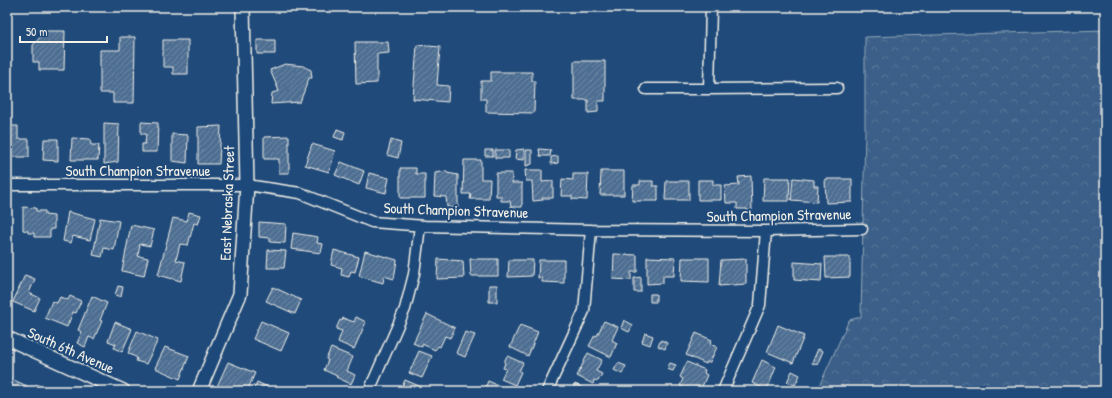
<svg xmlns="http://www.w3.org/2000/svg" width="1112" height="398" viewBox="0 0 1112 398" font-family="'Patrick Hand',sans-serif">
  <defs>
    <pattern id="park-crowns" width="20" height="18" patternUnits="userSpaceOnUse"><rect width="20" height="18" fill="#3a5f88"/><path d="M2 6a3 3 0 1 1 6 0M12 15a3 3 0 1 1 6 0" fill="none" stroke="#577699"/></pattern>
    <pattern id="building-hatch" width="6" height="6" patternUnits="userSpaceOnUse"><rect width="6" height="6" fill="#4d6e92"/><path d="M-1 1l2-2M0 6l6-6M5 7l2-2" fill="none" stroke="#708aa6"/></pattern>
  </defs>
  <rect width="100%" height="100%" fill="#1f4a7a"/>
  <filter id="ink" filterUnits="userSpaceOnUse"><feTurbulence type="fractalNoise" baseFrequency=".025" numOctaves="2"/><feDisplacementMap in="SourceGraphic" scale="8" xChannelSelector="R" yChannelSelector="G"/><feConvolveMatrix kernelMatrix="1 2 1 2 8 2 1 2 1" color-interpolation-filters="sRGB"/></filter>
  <g filter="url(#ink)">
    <!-- park -->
    <path fill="url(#park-crowns)" stroke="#97a8b8" d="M1105,30V391H817L849,320L861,317L865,131V37Z"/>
    <!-- building -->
    <path fill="url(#building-hatch)" stroke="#f4f1e8" d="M46,31H65L64,70H39V62H33V45Z
      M120,37H135L134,103H113V93H100V50H120Z
      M163,40H188V74H173V67H163Z
      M257,40H275V54H257Z
      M355,42H388L389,53L377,54V83L356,84Z
      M417,45L440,47L437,85L449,86L448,102L413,99Z
      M574,61H605V101H598V112L588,113V100H574Z
      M285,64L303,66L311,70L312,78H309L300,102L271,104L272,93L279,91L270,70Z
      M491,72H532V81H535L534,113L486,112V99H481V81H491Z
      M141,122L158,123L157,152H142V144H145L146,134H141Z
      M104,123L119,124L118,162L104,164Z
      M8,126H18V139H29V157H9Z
      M221,126L219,164H198V127Z
      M337,129L345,132L343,140L334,137Z
      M172,134L188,135L187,163L172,161Z
      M289,136V173H279V159H264V137Z
      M72,138L90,139L91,145H99L98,160H71Z
      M44,139H58V161L43,160Z
      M391,140L401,143L398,158L387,155Z
      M312,144L335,151L329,172L305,165Z
      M524,149V160L515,159L516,150Z
      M539,149L551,150L550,156H540Z
      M485,150H493V156H485Z
      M495,150H509V158H495Z
      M526,150H532V164L526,166Z
      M558,156V163L551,164V157Z
      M464,160H481V179H490L489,199H470L471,194H463Z
      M341,162L364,171L359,185L335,175Z
      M400,168H416V174H425V198H400Z
      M525,170H542V182L553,181V198H542L543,200L533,201L532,181H526Z
      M447,171V173L458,175V208L447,207L446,197L434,196L435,173Z
      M601,171H624V195H600Z
      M369,173L389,178L386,193L366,188Z
      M496,173H512V183H522V207H511L510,201H501V196H496Z
      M573,174H588L587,200L572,199V196H561L562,179L573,180Z
      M751,176L752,211H747V209H737V203H726L725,186L739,185L738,177Z
      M764,178H790L789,201H763Z
      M793,178L814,180V186H818L817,202L791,200Z
      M825,179H852V202L826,203Z
      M698,180H713V185H721V200H698Z
      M640,181H653V186H658V201H632L633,185H640Z
      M666,181H689V200H665Z
      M23,207L36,208V211H45V215L54,216V229H50V237H34V233H28V231L23,230Z
      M68,212L95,219L90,240L73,236L71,243L63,241Z
      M189,212L201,215L198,224L194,223L188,245L180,244L176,260L185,262L181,281L158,275L173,218L187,221Z
      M100,218L119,221L114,250L104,248L102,257L93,255Z
      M259,222L286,224L285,243L270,242V238L259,237Z
      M131,225L154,230L150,246L140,244L138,256L148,258L144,276L122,271Z
      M293,233L318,237L317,243L323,244L321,253L291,249Z
      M268,250L286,251L284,268H267Z
      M334,250L359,257L355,272L351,271L349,277L341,275L342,268L331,265Z
      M365,251L397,260L394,279L384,276L383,283L359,276Z
      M614,254L637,255V272H631V280L613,279Z
      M647,257L675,258L674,276H663V283L647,284Z
      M825,257H850V277L826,278Z
      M682,258H709V282L681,281Z
      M438,259L463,261L464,278L437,279Z
      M470,259H498V276H471Z
      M746,259V284L719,286L721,260Z
      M509,260H533L532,276L508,277Z
      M539,260H564V283L542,282V278H538Z
      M794,262L822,264L821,282L794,280Z
      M25,275L35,279L29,293L40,298L34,311L13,302Z
      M641,277V292H634V278Z
      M489,285H497V302H489Z
      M118,286L123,287L121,297L115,295Z
      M273,287L301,300L295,314L266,301Z
      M650,294H656V302H650Z
      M70,296L81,301L76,313L73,312L67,327L45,318L52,301L57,303L60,297L68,300Z
      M92,296L107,303L100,320L102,321L94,339L89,337L85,347L77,343L82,332L78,330Z
      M427,314L455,328L450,338L445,336L440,347L438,346L435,350L422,344V347L413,343Z
      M356,317L366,322L354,349L338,342L342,331L336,329L340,320L342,321L343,318L354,322Z
      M624,320L633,325L629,332L621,328Z
      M261,321L289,333L281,351L253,339Z
      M604,321L618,327L612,340L617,343L611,357L589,346L595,335L597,336Z
      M115,322L132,329L122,352L114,348L116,344L108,341Z
      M520,325L538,332L528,356L510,347Z
      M778,325L804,336L793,363L767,352Z
      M137,331L158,340L146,364L136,361L137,358L128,353Z
      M465,332L475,335L465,357L456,353Z
      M645,333L653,336L650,345L642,342Z
      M696,333L712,340L710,344L717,347L710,362H707L706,364L686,355Z
      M661,340L667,343L665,349L658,346Z
      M165,347L189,356L180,379L155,368Z
      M331,348L353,357L347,371L355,375L351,384L336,377L337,376L324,370L328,360L326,359Z
      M818,349L823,351L817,365L812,363Z
      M419,351L432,356L422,378L409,373Z
      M588,353L602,360L596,371L602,374L598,381L594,380L593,384L577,376Z
      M507,356L523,363L519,371L521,372L515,385L501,379L506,369L503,368L505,363L504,362Z
      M762,360L776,367L767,390L752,383Z
      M228,362L255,373L247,391H215Z
      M687,362L705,370L704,373L707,375L701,389L696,387L694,391H690L680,386L683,379L680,377Z
      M618,363L626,366L622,374L614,370Z
      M670,363L676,365L673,371L667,369Z
      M792,371L800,375L795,385L787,382Z
      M7,377L27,386L25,391H7Z
      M405,380L426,389L425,391H400Z
      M488,381L511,391H484Z
      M257,382L276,391H253Z
      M36,384L51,391H33Z
      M575,384L589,391H572Z"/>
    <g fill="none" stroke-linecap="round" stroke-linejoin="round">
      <defs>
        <path id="minor" d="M711,7L709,89L837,88
          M646,89H709
          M7,185H247L300,193L372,222L425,226L591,230L766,231L862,229
          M369,391L405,309L414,274L420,226
          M547,391L584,311L591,230
          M723,391L760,305L766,231"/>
        <path id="tertiary" d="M7,338L123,391
          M199,391L240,294L247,185L243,7"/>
      </defs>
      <!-- minor casing -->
      <use href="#minor" stroke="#f4f1e8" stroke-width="13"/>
      <!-- tertiary casing -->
      <use href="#tertiary" stroke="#f4f1e8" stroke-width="16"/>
      <!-- minor -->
      <use href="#minor" stroke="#1f4a7a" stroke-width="10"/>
      <!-- tertiary -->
      <use href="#tertiary" stroke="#1f4a7a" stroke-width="13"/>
    </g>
  </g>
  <g text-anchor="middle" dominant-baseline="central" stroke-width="4" stroke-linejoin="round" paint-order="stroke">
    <!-- street labels -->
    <g font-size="15" fill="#f4f1e8" stroke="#1f4a7a">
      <text x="138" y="170">South Champion Stravenue</text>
      <text transform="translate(227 203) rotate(-88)">East Nebraska Street</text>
      <text transform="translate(456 210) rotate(2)">South Champion Stravenue</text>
      <text transform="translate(779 215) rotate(-1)">South Champion Stravenue</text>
      <text transform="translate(71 350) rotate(24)">South 6th Avenue</text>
    </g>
  </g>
  <!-- margin -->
  <rect width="1112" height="398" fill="none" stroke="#1f4a7a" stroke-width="24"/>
  <rect x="12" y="12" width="1088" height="374" fill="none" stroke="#f4f1e8" stroke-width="1.5" filter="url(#ink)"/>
  <!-- scale -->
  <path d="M20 36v6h87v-6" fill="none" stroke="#f4f1e8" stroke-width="2"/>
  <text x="26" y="36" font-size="12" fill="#f4f1e8" stroke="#1f4a7a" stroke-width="3" paint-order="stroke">50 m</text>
</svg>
